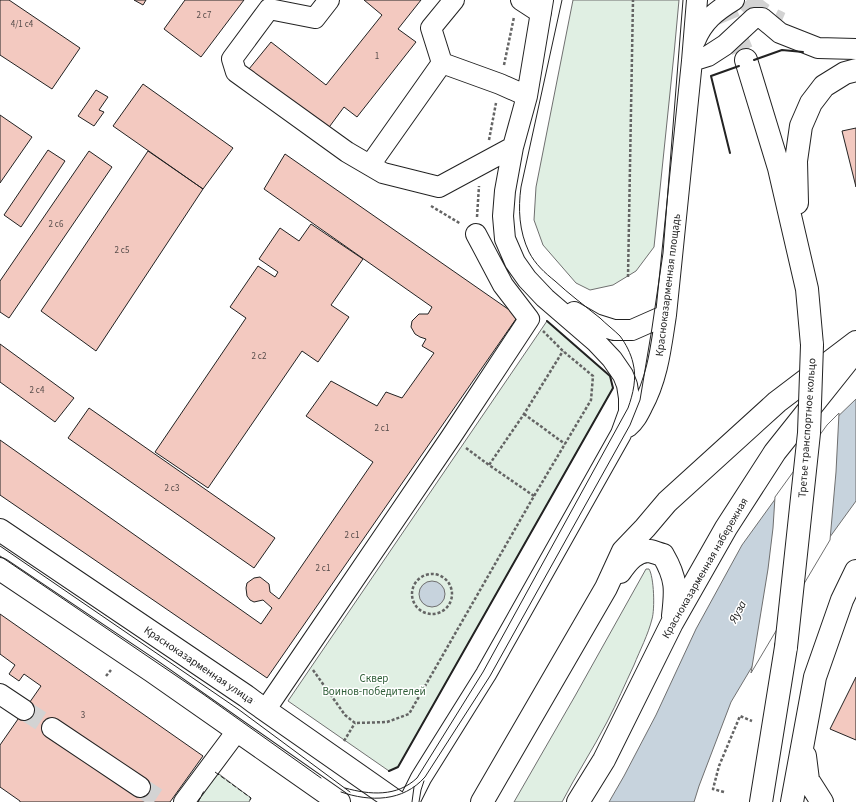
<svg xmlns="http://www.w3.org/2000/svg" width="856" height="802" viewBox="0 0 856 802" font-family="'Source Sans 3',sans-serif">
  <rect width="100%" height="100%" fill="#fff"/>
  <!-- green -->
  <path fill="#e0efe3" stroke="#6f6f6f" d="M573,0H679L674,54L654,247L636,271L613,285L590,290L576,283L543,245L534,220L536,187Z
    M547,321L610,376L613,388L398,767L389,771L288,701Z
    M646,569H649C654,577 655,609 652,619C648,635 640,650 634,665C625,684 617,703 607,722C593,749 576,775 562,802H514L575,696Z
    M215,771L251,798L249,802H198Z"/>
  <!-- water -->
  <path fill="#c7d3dd" stroke="#6f6f6f" d="M856,399V501L827,541L731,702L699,786L694,802H609L624,776L656,715L696,629L742,545L828,426Z
    M419 594a13 13 0 1 1 26 0a13 13 0 1 1-26 0Z"/>
  <!-- pier -->
  <path fill="#fff" stroke="#6f6f6f" d="M839,413L836,472L830,540L751,673L768,569L773,528L775,497L827,425Z"/>
  <!-- building -->
  <path fill="#f3c9c0" stroke="#222" d="M0,0H9L80,48L52,89L0,55Z
    M134,0H146L143,5Z
    M185,0H244L201,57L164,29Z
    M364,0H421L398,29L416,42L357,117L344,107L327,130L249,69L271,42L326,85L382,15Z
    M143,84L233,148L203,189L113,126Z
    M96,90L108,97L99,110L104,112L94,126L78,116Z
    M0,115L32,137L0,183Z
    M856,128V187L842,131Z
    M48,150L65,161L21,227L4,215Z
    M89,151L112,167L9,318L0,312V281Z
    M148,151L203,189L96,351L41,311Z
    M285,154L518,316L267,678L0,495V440L261,624L272,608L263,600L254,602L250,600L247,596L246,588L247,583L254,578L260,577L269,584L270,592L279,599L373,462L306,416L331,381L377,406L386,392L402,398L434,353L422,346L426,339L420,337L415,334L411,327L412,321L419,314H428L432,307L264,189Z
    M311,224L363,259L331,305L349,317L318,362L302,351L208,488L155,452L246,318L230,307L258,266L275,277L278,272L259,259L280,228L299,241Z
    M0,344L74,398L55,422L0,382Z
    M89,408L275,538L254,568L68,438Z
    M0,614L203,756L170,802H20V801L0,787V745L41,686L24,674L19,681L9,674L15,665L0,654Z
    M856,677V740L830,729Z"/>
  <g fill="none" stroke-linecap="round" stroke-linejoin="round">
    <!-- minor-tunnel -->
    <path stroke="#d3d3d3" stroke-width="20" stroke-dasharray="20 10" stroke-linecap="butt" d="M24,710L52,728
      M140,787L163,802"/>
    <!-- major-tunnel -->
    <path stroke="#d3d3d3" stroke-width="22" stroke-dasharray="22 11" stroke-linecap="butt" d="M721,0L746,60
      M747,0C757,11 767,17 781,23"/>
    <defs>
      <path id="minor" d="M329,0L315,18L269,9L232,59L236,72L347,152L383,173L439,187L513,147
        M521,0L541,13
        M695,41C703,21 716,11 734,0
        M692,61L708,56L725,45L754,18H762L780,33L818,48L856,49
        M442,63L500,84L527,96
        M370,165L442,63L431,28L454,0
        M574,312L595,324L614,330H632L666,315
        M628,427C635,421 638,415 642,407C658,378 661,347 666,315L692,61L697,0
        M0,694L24,710
        M266,709L451,437L529,319L503,285L476,234
        M52,728L140,787
        M184,802L237,731
        M409,802L421,778L486,674L621,434L629,412V398L627,385L623,375L612,359L596,342L545,298L527,279L515,262L505,239L503,216L505,191L513,147L527,96L543,0"/>
      <path id="major" d="M746,60L779,168L807,289L812,345
        M797,203L796,161L801,126L811,103L824,86L845,73L856,70
        M0,530L246,696L254,702L397,802
        M0,569L152,671L339,802
        M620,572C627,562 636,550 650,551C654,552 659,554 663,555C677,579 676,590 673,616
        M805,756L808,780L822,802
        M482,802L606,588L623,551L645,528L667,502L777,402L856,342
        M578,802L604,760L672,623L726,528L775,452L853,354
        M761,802L786,647
        M792,802L815,677L842,600L856,571"/>
    </defs>
    <!-- minor casing -->
    <use href="#minor" stroke="#222" stroke-width="22"/>
    <!-- major casing -->
    <use href="#major" stroke="#222" stroke-width="24"/>
    <!-- path -->
    <path stroke="#646464" stroke-width="2.5" stroke-dasharray="3 2" stroke-linecap="butt" d="M504,65L514,17
      M489,140L496,103
      M431,206L461,224
      M477,217L479,186
      M628,277L633,0
      M524,414L565,444
      M466,448L489,465
      M534,496L489,465L524,414L563,351
      M412 594a20 20 0 1 1 40 0a20 20 0 1 1-40 0Z
      M313,670L345,715L355,723L387,722L409,714L534,496L591,400L593,376L563,351L543,331
      M106,676L111,670
      M344,741L355,723
      M724,792L713,789L719,766L740,716L752,721"/>
    <!-- minor -->
    <use href="#minor" stroke="#fff" stroke-width="20"/>
    <!-- major -->
    <use href="#major" stroke="#fff" stroke-width="22"/>
    <!-- tram -->
    <path stroke="#222" stroke-width="1" d="M0,546L238,709L350,792
      M0,556L203,694L321,778
      M345,788C370,795 397,797 417,778L483,672L628,408C633,394 637,378 633,363C631,354 626,344 620,336C614,330 606,324 600,318C585,306 569,294 555,281C545,273 535,264 529,252C519,231 518,209 521,187L562,0
      M341,792C370,802 403,802 425,777L490,676L630,425L640,400L652,328L663,253L683,0
      M412,802L414,787
      M419,802L421,790L424,781"/>
    <defs>
      <path id="major-bridge" d="M786,647L809,433L812,345"/>
    </defs>
    <!-- major-bridge casing -->
    <use href="#major-bridge" stroke="#222" stroke-width="24" stroke-linecap="butt"/>
    <!-- major-bridge -->
    <use href="#major-bridge" stroke="#fff" stroke-width="22"/>
    <!-- fence -->
    <path stroke="#222" stroke-width="1" stroke-dasharray="5 2" stroke-linecap="butt" d="M215,772L251,798L249,802
      M198,802L204,791"/>
    <!-- wall -->
    <path stroke="#222" stroke-width="2" d="M754,60L782,50L803,52
      M730,153L711,76L739,66
      M389,771L398,767L613,388L610,376L547,321"/>
  </g>
  <g text-anchor="middle" dominant-baseline="central" stroke-width="3" stroke-linejoin="round" paint-order="stroke">
    <!-- number labels -->
    <g font-size="9" fill="#564c4a">
      <text x="204" y="15">2 с7</text>
      <text x="22" y="24">4/1 с4</text>
      <text x="377" y="56">1</text>
      <text x="56" y="224">2 с6</text>
      <text x="122" y="250">2 с5</text>
      <text x="259" y="356">2 с2</text>
      <text x="37" y="390">2 с4</text>
      <text x="382" y="428">2 с1</text>
      <text x="172" y="488">2 c3</text>
      <text x="352" y="535">2 с1</text>
      <text x="323" y="568">2 с1</text>
      <text x="83" y="715">3</text>
    </g>
    <!-- street labels -->
    <g font-size="11" fill="#222" stroke="#fff">
      <text transform="translate(668 285) rotate(-83)">Красноказарменная площадь</text>
      <text transform="translate(807 428) rotate(-86)">Третье транспортное кольцо</text>
      <text transform="translate(705 568) rotate(-60)">Красноказарменная набережная</text>
      <text transform="translate(199 665) rotate(34)">Красноказарменная улица</text>
    </g>
    <!-- park labels -->
    <g font-size="11" fill="#2f5e38" stroke="#fff">
      <text x="374" y="678">Сквер<tspan x="374" dy="13">Воинов-победителей</tspan></text>
    </g>
    <!-- water labels -->
    <g font-size="12" font-style="italic" fill="#222" stroke="#fff">
      <text transform="translate(738 612) rotate(-62)">Яуза</text>
    </g>
  </g>
</svg>
